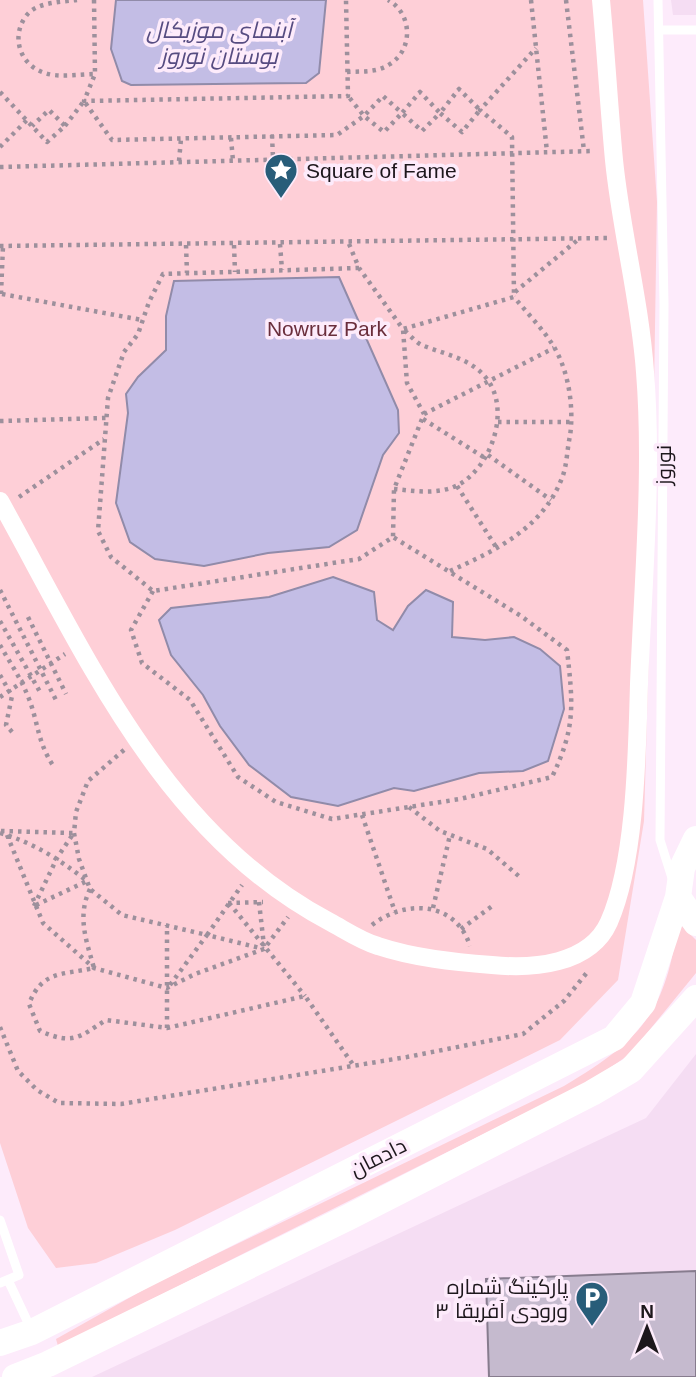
<svg xmlns="http://www.w3.org/2000/svg" width="696" height="1377" viewBox="0 0 696 1377" font-family="Helvetica,Cairo,sans-serif">
  <rect width="100%" height="100%" fill="#fdebfb"/>
  <!-- built -->
  <path fill="#f5ddf3" d="M671,0H696V15H673Z
    M696,1054V1377H92L646,1118Z"/>
  <!-- green -->
  <path fill="#fecfd7" d="M0,0H643L657,202L651,578L644,821L618,980L560,1040L175,1230L96,1263L56,1268L28,1228L0,1143Z
    M678,922L696,940V973L630,1054L594,1079L58,1346L56,1339L152,1285L564,1086C641,1040 666,1013 678,922Z"/>
  <!-- water -->
  <path fill="#c3bde5" stroke="#918ba9" stroke-width="2" d="M116,0H326L319,73L306,83L131,85L122,81L111,49Z
    M339,277L398,410L399,433L383,455L357,530L329,547L268,553L204,566L155,559L130,542L116,503L128,413L126,394L138,377L166,350V316L174,281Z
    M333,577L374,592L377,620L393,630L408,606L426,590L453,602L452,637L485,640L514,637L540,649L560,666L564,709L548,761L523,771L479,773L414,791L394,788L338,806L291,797L249,765L220,726L203,695L171,655L159,620L171,608L269,597Z"/>
  <!-- building -->
  <path fill="#c5bace" stroke="#877c8e" stroke-width="2" d="M696,1271V1377H489L486,1279Z"/>
  <g fill="none" stroke-linecap="round" stroke-linejoin="round">
    <!-- path -->
    <path stroke="#9d909c" stroke-width="4.5" stroke-dasharray="3.5 5" stroke-linecap="butt" d="M77,0C61,2 36,2 26,16C10,38 21,66 45,73C59,78 80,74 95,74
      M94,0L95,74L84,101L348,96L346,0
      M531,0L547,152
      M566,0L584,151
      M347,72C362,71 377,73 390,64C414,49 412,13 388,0
      M0,92C16,109 31,125 47,142L65,126L49,110L32,126
      M65,126L84,101L112,140L337,135L364,116L384,132L402,113L422,131L440,113L462,132L480,110L459,89L440,113L420,92L402,113L383,96L364,116L348,96
      M272,135L273,158
      M231,138L233,161
      M0,147L27,120
      M179,161L181,139
      M0,167L594,151
      M280,244L282,270
      M349,244L359,268L403,329L514,297L512,137L480,110L536,48
      M186,245L187,273
      M234,245L235,272
      M0,246L608,238
      M359,268L163,274L149,302L138,334L124,352L108,398L98,531L111,557L153,591L359,559L393,537L394,489L424,414L407,383L403,329
      M515,292L580,238
      M1,294L3,246
      M2,294L142,320
      M424,414L554,348
      M423,419L485,458
      M0,421L106,418
      M498,422H572
      M488,455L551,500
      M457,486L498,550
      M394,489C415,491 438,495 458,485C490,468 510,414 489,382C474,359 447,355 424,346C417,344 410,335 404,330
      M19,497L104,439
      M450,571C495,551 543,528 562,478C567,466 567,449 570,436C574,408 569,372 554,347C544,330 527,313 514,297
      M0,590L56,700
      M153,591L131,630L142,663L190,700L238,777L276,802L332,819L460,799L552,777C576,727 573,704 567,650L521,616L393,537
      M28,617L66,694
      M0,621L40,692
      M0,645C9,661 20,677 27,694C39,722 36,740 54,767
      M0,675L12,696L6,725L13,733
      M0,697L65,654
      M124,750L88,781L76,812L74,833L79,859L90,889L122,915L207,935L242,885
      M409,807L440,831L487,849L521,878
      M362,815L395,912
      M1,831L73,833
      M0,833C34,843 59,859 87,881L34,906
      M7,835L43,923L94,968L167,988L195,974L264,949L288,917
      M90,889C77,916 86,940 94,968C63,975 42,970 29,1004L40,1031C73,1045 78,1038 106,1020L167,1028L305,996L354,1066
      M259,902L264,946
      M228,903L263,902
      M229,903L305,996
      M34,906L57,858L73,834
      M433,908L450,835
      M372,925C405,899 456,901 470,946
      M461,929L495,904
      M170,985L207,935L264,949
      M0,1027L18,1071L37,1090L59,1103L121,1104L407,1057L523,1034L564,1001L589,970
      M167,1028V925"/>
    <!-- lane -->
    <path stroke="#fff" stroke-width="9" d="M658,0L664,304L660,840L672,878
      M661,30H696
      M0,1220L19,1275L0,1283
      M8,1280L31,1329"/>
    <!-- street -->
    <path stroke="#fff" stroke-width="18" d="M0,501C87,657 164,835 330,922C345,930 361,941 378,946C414,958 454,962 492,965C532,969 590,965 609,922C636,861 637,751 639,684C643,583 653,471 645,372C640,300 621,231 614,160C609,107 606,53 601,0"/>
    <!-- secondary -->
    <path stroke="#fff" stroke-width="26" d="M696,839L682,868L678,897L696,923
      M0,1343L32,1332L614,1038L643,1003L678,897
      M15,1377L48,1364L349,1217L592,1093L631,1070L696,998"/>
  </g>
  <!-- icons -->
  <defs>
    <symbol id="sight-pin" viewBox="-11 -11 22 30"><path d="M0 17L-7.5 6A9.5 9.5 0 1 1 7.5 6Z" fill="#285d79" stroke="#fdebfb"/><path d="M0-6L1.8-2.2L6-1.7L2.9 1.2L3.7 5.4L0 3.3L-3.7 5.4L-2.9 1.2L-6-1.7L-1.8-2.2Z" fill="#fff"/></symbol>
    <symbol id="parking-pin" viewBox="-11 -11 22 30"><path d="M0 17L-7.5 6A9.5 9.5 0 1 1 7.5 6Z" fill="#285d79" stroke="#fdebfb"/><path d="M-3.5-5.5H1a3.5 3.5 0 0 1 0 7H-1V5.5H-3.5ZM-1-3.4V-.6H.8a1.4 1.4 0 0 0 0-2.8Z" fill="#fff"/></symbol>
  </defs>
  <g fill-rule="evenodd">
    <use href="#sight-pin" x="262" y="151" width="38" height="52"/>
    <use href="#parking-pin" x="573" y="1279" width="38" height="52"/>
  </g>
  <g text-anchor="middle" dominant-baseline="central" stroke-width="7" stroke-linejoin="round" paint-order="stroke">
    <!-- poi labels -->
    <g font-size="21" fill="#1d171c" stroke="#fdebfb" text-anchor="start">
      <text x="306" y="170">Square of Fame</text>
      <text x="568" y="1286" text-anchor="end">پارکینگ شماره<tspan x="568" dy="24">۳ ورودی آفریقا</tspan></text>
    </g>
    <!-- park labels -->
    <g font-size="21" fill="#6a2e3c" stroke="#fdebfb">
      <text x="327" y="328">Nowruz Park</text>
    </g>
    <!-- street labels -->
    <g font-size="21" fill="#1d171c" stroke="#fdebfb">
      <text transform="translate(663 465) rotate(-90)">نوروز</text>
      <text transform="translate(378 1157) rotate(-27)">دادمان</text>
    </g>
    <!-- water labels -->
    <g font-size="23" font-style="italic" fill="#564c81" stroke="#fdebfb">
      <text x="219" y="30">آبنمای موزیکال<tspan x="219" dy="26">بوستان نوروز</tspan></text>
    </g>
  </g>
  <!-- north arrow -->
  <g transform="translate(647 1328)" stroke="#fdebfb" stroke-width="5" paint-order="stroke">
  <path d="M0-5L12 26L0 18L-12 26Z" fill="#1d171c"/>
  <text y="-10" font-size="19" font-weight="bold" text-anchor="middle" fill="#1d171c">N</text>
  </g>
</svg>
